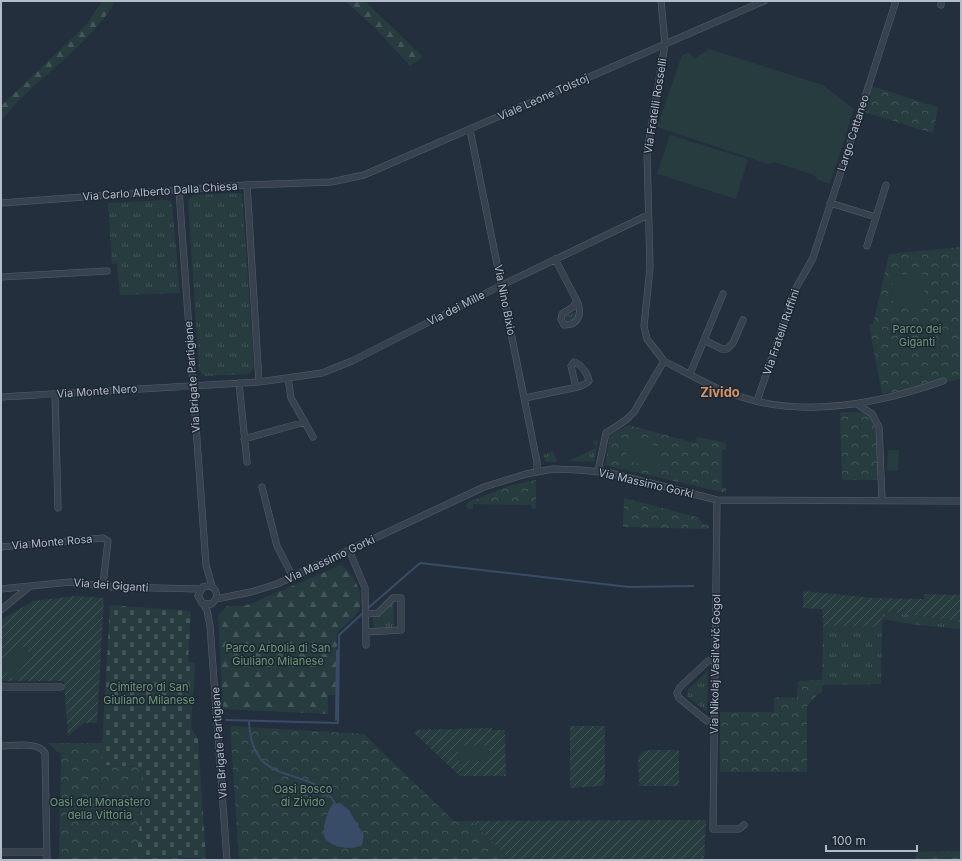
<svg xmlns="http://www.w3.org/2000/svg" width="962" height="861" viewBox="0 0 962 861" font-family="Inter,sans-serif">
  <defs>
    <pattern id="grass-tufts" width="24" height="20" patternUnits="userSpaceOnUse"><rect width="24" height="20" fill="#263c3f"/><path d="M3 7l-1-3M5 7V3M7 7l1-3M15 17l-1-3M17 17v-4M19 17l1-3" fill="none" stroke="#435659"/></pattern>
    <pattern id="forest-firs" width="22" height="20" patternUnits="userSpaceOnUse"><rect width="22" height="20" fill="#263c3f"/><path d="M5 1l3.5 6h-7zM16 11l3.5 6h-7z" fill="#435659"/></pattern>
    <pattern id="cemetery-stones" width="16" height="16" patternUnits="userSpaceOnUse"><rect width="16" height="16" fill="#263c3f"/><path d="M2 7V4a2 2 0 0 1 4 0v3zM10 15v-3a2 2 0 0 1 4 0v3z" fill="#435659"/></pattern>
    <pattern id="park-crowns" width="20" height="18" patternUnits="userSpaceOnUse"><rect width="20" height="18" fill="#263c3f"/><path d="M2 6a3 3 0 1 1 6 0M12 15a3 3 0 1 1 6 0" fill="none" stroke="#435659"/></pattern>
    <pattern id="garden-furrows" width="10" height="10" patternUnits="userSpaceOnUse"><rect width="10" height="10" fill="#263c3f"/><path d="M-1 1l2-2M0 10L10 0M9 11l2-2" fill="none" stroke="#435659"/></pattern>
  </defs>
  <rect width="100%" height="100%" fill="#242f3e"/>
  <!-- grass -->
  <path fill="url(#grass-tufts)" d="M242,193L254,367L249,374L204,376L199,370L188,200L193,195Z
    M166,200L171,201L172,205L180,293L120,295L117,263L112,264L108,203Z
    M575,312L577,314L573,320L566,321L565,317Z
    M598,440L594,462L568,461L596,448L593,441Z
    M553,451L557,462H546L543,455Z
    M394,600V628H373V616Z
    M882,611L961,622V629L917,625L882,619Z
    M823,626L882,627L881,684L822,685Z
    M708,671L707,712L687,696L688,689Z"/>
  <!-- forest -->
  <path fill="url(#forest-firs)" d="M102,1H114C111,11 103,19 97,26C68,61 29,85 1,121V106L87,24Z
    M345,1H365L423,57L410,66L375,28Z
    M341,565C354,573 367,598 357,613C352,620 343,626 337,633L336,695H328V714L223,709L218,615L227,606H244L257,601Z"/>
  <!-- cemetery -->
  <path fill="url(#cemetery-stones)" d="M110,605L191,611L188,662L195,663L191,728L198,739L206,859L137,855L144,767L101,765Z"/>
  <!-- park -->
  <path fill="url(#park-crowns)" d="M871,86L938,107L933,133L864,112Z
    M961,247V379L882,394L869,325L873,324L889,254Z
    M840,412H865C881,420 878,463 879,480H842Z
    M628,425L695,443L697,437L726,443V449L722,450V488H726V493L605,465L610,435Z
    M536,480V509H532L531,505L473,504V509H469L466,506L468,502L512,485Z
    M624,498L697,517L703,524L709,526V529L623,527Z
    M822,680V693H819L807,706V772H720V712H774V697L797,698L798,681Z
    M230,726L364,734L454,821H471L511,860H239Z
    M48,743H102L101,765L144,767L137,855L206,860H59L61,754Z
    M961,851V860H916V852Z"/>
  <!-- garden -->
  <path fill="url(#garden-furrows)" d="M803,591L874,598L924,599L925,594L961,595V622L883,611L882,627L823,626L822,609L803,608Z
    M76,596L104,598L97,723H84L68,736L64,681H1V620L33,601Z
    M570,726H605V781L602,786L570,788Z
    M492,728V730H505L506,776H460L414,733L416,730Z
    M649,750H679V786H639L638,758L642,752Z
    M706,820L704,860H511L471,821Z"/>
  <!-- pitch -->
  <path fill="#263c3f" d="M709,49L823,85L854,109L830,184L818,180L814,175L774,162L768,164L657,127L682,55L690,52L694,59Z
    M670,135L748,159L736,199L657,174Z
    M922,271L926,305L894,307L892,297L893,276Z
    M631,439L662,447L657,468L625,460Z
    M888,450H899L898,471L887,470Z
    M20,645L32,656L13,678L1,667V665Z
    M489,745V761H458V746Z"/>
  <!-- water -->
  <path fill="#394c67" d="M340,803L349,810L364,836L362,845C351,851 331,848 324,837C322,828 327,811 333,804Z"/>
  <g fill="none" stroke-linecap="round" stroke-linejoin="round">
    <!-- stream -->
    <path stroke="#394c67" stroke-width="2" d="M367,609L420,563L629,587L693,586
      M226,720L338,723L339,635L364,612
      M336,720L337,651
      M249,721C251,793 314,762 335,804"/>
    <defs>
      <path id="minor" d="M661,1L665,44L647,152L650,268L644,326L647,339L664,361C689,374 714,389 741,397C806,418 881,403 943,381
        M941,5V1
        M470,130L537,462V472
        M247,185L259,382
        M179,190L206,565L212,586
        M1,203L247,185L331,182L364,175L764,1
        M830,203L876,217L886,185
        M867,246L876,217
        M555,259L577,301L573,307L562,314L561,319L564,325L572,324C581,319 581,309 577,301
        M1,277L107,271
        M704,340L722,349H727L733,343L743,320
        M690,374L723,294
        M288,378L291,398L313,437
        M239,383L247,462
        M55,394L58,508
        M1,397L259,382L322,373L352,361L502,285L648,215
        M525,398L573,388C579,387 585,385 589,381C588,374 581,364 574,362L571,366L576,387
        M757,401L796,288L813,258L896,1
        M857,404L872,414L879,427L882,500
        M244,439L305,422
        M598,471L606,433L626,420L634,412L664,361
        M262,487L277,546L293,577
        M717,500L713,829H739L744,825
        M1,547L103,538L108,541L103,584
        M349,550L365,588L366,645
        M1,589L70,582L112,587L201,589
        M216,599L251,592L277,584L484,487L526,474L553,469L580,470L610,473L717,500L961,501
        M202,603L211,604C222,597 215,582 203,587L198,596L207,610L210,626L227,860
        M1,610L30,586
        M366,614L378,613L393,598H401V630L366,632
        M1,687H61
        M714,723L707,721L679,698L677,693L680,687L708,661L715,659
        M1,746C13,746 38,741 45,753L47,860
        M1,852H47"/>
    </defs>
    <!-- minor casing -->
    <use href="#minor" stroke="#565f6c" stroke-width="7"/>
    <!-- minor -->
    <use href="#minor" stroke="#38414e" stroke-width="6"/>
  </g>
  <g text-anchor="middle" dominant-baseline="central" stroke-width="3" stroke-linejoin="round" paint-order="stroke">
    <!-- street labels -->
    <g font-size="11" fill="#b4bcc9" stroke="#1d2633">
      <text transform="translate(543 97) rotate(-24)">Viale Leone Tolstoj</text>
      <text transform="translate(655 106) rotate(-81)">Via Fratelli Rosselli</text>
      <text transform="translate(853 133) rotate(-72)">Largo Cattaneo</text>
      <text transform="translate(160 191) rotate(-4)">Via Carlo Alberto Dalla Chiesa</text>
      <text transform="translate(505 300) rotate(79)">Via Nino Bixio</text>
      <text transform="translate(456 308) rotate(-27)">Via dei Mille</text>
      <text transform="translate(781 332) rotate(-71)">Via Fratelli Ruffini</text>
      <text transform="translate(192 377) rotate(-94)">Via Brigate Partigiane</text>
      <text transform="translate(97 391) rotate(-4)">Via Monte Nero</text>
      <text transform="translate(646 483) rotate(13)">Via Massimo Gorki</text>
      <text transform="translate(52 542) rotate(-5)">Via Monte Rosa</text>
      <text transform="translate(330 559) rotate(-25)">Via Massimo Gorki</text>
      <text transform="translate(111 585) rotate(4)">Via dei Giganti</text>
      <text transform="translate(715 664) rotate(-89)">Via Nikolaj Vasil'evič Gogol</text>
      <text transform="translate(219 743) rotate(-94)">Via Brigate Partigiane</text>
    </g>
    <!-- park labels -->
    <g font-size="11" fill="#6b9a76" stroke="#1d2633">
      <text x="917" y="329">Parco dei<tspan x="917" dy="13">Giganti</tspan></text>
      <text x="278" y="648">Parco Arbolia di San<tspan x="278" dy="13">Giuliano Milanese</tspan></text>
      <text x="149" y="687">Cimitero di San<tspan x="149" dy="13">Giuliano Milanese</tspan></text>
      <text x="303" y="789">Oasi Bosco<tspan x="303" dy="13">di Zivido</tspan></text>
      <text x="100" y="802">Oasi del Monastero<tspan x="100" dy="13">della Vittoria</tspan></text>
    </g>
    <!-- quarter labels -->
    <g font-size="13" font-weight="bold" fill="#d59563" stroke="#1d2633">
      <text x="720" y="392">Zivido</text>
    </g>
  </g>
  <!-- border -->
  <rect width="962" height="861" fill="none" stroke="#b4bcc9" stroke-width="4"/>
  <!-- scale -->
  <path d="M826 845v6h91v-6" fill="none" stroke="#b4bcc9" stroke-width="2"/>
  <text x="832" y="845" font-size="12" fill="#b4bcc9" stroke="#1d2633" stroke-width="3" paint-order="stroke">100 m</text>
</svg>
